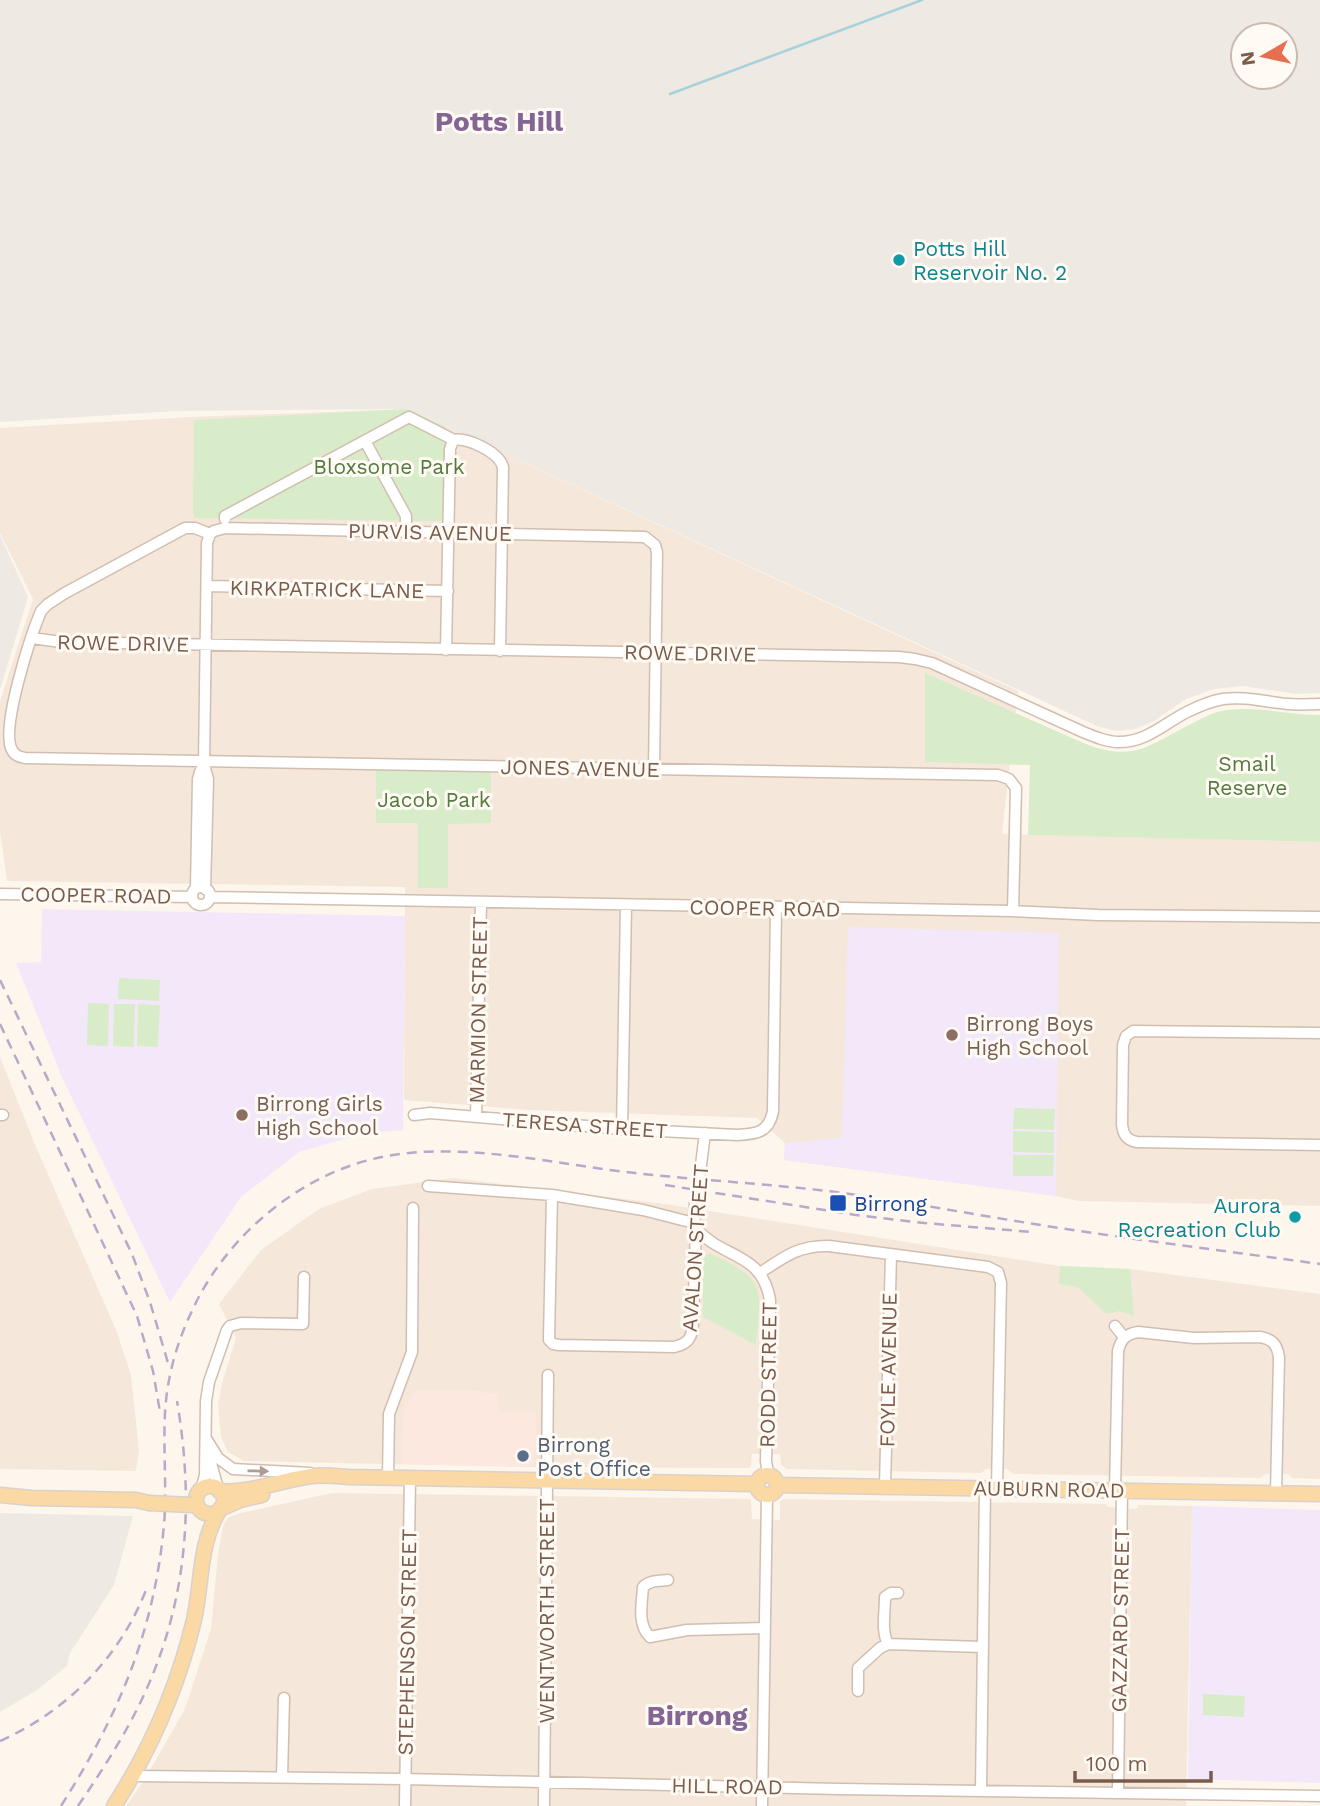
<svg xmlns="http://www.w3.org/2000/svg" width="1320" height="1806" viewBox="0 0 1320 1806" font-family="'Work Sans',sans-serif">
  <rect width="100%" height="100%" fill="#fdf6ec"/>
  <!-- residential -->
  <path fill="#f5e8da" d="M408,409L1018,691L1002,834L1320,842V1206L1079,1201L1056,1196L784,1160L785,1143L757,1118L530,1110L404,1100L405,887L7,881L0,831V701L33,599L0,533V428L190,417Z
    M0,1057L36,1147L116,1330L131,1375L139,1450L136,1471L0,1469Z
    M453,1178L658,1203L1060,1266L1130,1269L1320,1294V1479L1292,1478L1288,1474H1265L1261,1478L1013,1474L1007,1469H986L981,1473L787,1469L781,1465L780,1454H752L751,1466L749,1468L530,1467L244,1461L228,1452L221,1437L218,1405L222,1383L236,1338L219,1304L261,1250L319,1209L372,1189Z
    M332,1493L751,1499L752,1519L780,1520V1502L783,1499L1106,1504L1108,1507L1136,1509L1139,1505L1192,1506L1186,1806H126L143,1782L185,1709L211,1629L218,1554L223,1526L229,1517L241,1513Z"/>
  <!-- commercial -->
  <path fill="#fde8e0" d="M414,1390L480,1391L481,1393H499V1411L536,1412L535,1461L530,1467L402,1464L403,1413Z"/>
  <!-- industrial -->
  <path fill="#efe9e4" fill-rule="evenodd" d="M0,0H1320V693L1296,694L1243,686L1214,689L1186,699L1154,721L1136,729L1117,731L1099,727L408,409L177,411L0,422ZM1243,35H1285V77H1243Z
    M0,535L28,597L0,690Z
    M0,1513L133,1516L114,1585L70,1653L67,1666L37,1690L0,1712Z"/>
  <!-- education -->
  <path fill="#f3e8fa" d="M42,909L405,916L403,1130L362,1134L299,1152L241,1197L170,1302L61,1075L16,963L41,962Z
    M848,927L1059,933L1056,1196L784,1160L785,1143L842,1138Z
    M1192,1506L1320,1510V1783L1188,1779Z"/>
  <!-- green -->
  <path fill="#d8ecc9" d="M408,409L446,427L445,518L441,521L194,518V514L193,513L194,420Z
    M925,673L1081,742C1131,762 1143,749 1187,726C1197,721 1207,715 1217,712C1251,704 1286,715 1320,715V842L1028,835L1030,765L925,762Z
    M376,770L491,771V823L448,824V888H418V823H376Z
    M119,978L160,980L159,1001L118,999Z
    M88,1003L109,1004L108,1046L87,1045Z
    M114,1004H135L134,1047L113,1046Z
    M138,1004L160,1005L158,1047L137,1046Z
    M1014,1108L1055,1109L1054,1130L1013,1129Z
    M1013,1131L1054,1132V1153L1013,1152Z
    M1013,1155H1054L1053,1176H1013Z
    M711,1254C725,1261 743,1268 753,1281C764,1294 757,1328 756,1345L703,1317V1259L706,1255Z
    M1060,1266L1130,1269L1134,1316L1120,1311L1106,1314L1078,1287L1059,1284Z
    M1203,1694L1245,1696L1244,1717L1203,1715Z"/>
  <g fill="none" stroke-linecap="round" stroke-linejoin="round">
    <!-- stream -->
    <path stroke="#a5d3da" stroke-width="2.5" d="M670,94L922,0"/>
    <defs>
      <path id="minor" d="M365,441L406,516V522
        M225,519V516L409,417L454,440
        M210,534L195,528H185L65,593L48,604L41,611C31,635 0,729 12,750C15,756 20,757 25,758L998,775L1009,779L1016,788L1013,911
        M210,534L214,531L225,528L645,537L655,545L657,552L654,770
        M207,586L448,591
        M32,638L61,642L899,657L915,659L932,663L1083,732C1095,737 1107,742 1119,742C1147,742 1165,723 1187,712C1199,706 1211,701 1223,699C1246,696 1265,702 1288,704C1298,705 1309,704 1320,704
        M446,650L450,449L453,440C467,437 499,452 503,467L500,651
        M192 896a9 9 0 1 1 18 0a9 9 0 1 1-18 0Z
        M196,888L198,779L200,772L204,765
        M205,889L208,779L204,765L207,543L210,534
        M0,894L192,897
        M210,897L1013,911L1098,915L1320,917
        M1320,1033L1133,1031L1126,1036L1123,1045L1122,1124C1123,1134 1126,1140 1137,1142L1320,1145
        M0,1115H3
        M414,1115L430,1113L622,1129L737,1135C756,1134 769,1133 773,1111L776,908
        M476,1117L481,903
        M622,1129L626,905
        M701,1165L705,1133
        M428,1186L552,1195L643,1210L694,1223
        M552,1195L549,1340L553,1344L559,1345L674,1347C688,1344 692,1338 693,1324L696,1228L694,1216L695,1204
        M696,1228C721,1259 762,1251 770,1300L766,1461L768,1474
        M760,1273C784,1257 799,1245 829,1246L988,1267L998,1272L1001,1283L997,1488
        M1115,1326L1124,1337
        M207,1440L218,1458L233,1469L310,1473
        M210,1459L218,1489
        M388,1478L389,1414L412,1352L413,1208
        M885,1486L891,1254
        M201,1490L205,1475L206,1401L209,1382L227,1330L230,1326L241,1323L303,1324L304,1277
        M1115,1490L1118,1351C1121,1339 1126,1334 1138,1332L1194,1338L1260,1337C1272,1339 1277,1344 1279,1357L1276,1493
        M668,1580C659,1581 650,1580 643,1587C642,1603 637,1625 650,1637L687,1630L764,1628
        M888,1644C881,1631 885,1612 885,1597L891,1593H898
        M858,1691V1668L880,1648L888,1644L982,1647
        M134,1776L405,1779L839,1789L1320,1796
        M282,1777L284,1698
        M981,1791L985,1488
        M1118,1793L1122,1490
        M405,1806L410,1478
        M544,1806L548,1375
        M762,1806L767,1495"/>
      <path id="major" d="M757 1485a10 10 0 1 1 20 0a10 10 0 1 1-20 0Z
        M777,1485L1320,1494
        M196 1500a14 14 0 1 1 28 0a14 14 0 1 1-28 0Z
        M219,1491C248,1494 278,1481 306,1477C321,1474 334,1476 349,1477L756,1484
        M0,1495L32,1498L136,1500L149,1503
        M220,1509L240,1500L262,1495
        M114,1806C151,1749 178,1686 194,1620C202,1584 199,1543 219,1511"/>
    </defs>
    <!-- minor casing -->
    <use href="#minor" stroke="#d1beb0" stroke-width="13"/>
    <!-- major casing -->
    <use href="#major" stroke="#dad1cd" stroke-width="17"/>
    <!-- minor -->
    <use href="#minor" stroke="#fff" stroke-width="10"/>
    <!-- major -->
    <use href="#major" stroke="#fbd9a5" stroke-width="14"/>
    <!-- rail -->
    <path stroke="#b9a8c9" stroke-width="2.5" stroke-dasharray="10 7" stroke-linecap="butt" d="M0,980L132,1254L150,1302L168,1363
      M0,1024L137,1316L153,1371L160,1412
      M665,1185L856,1215L924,1223L1032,1232
      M0,1741C68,1711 122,1655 148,1585
      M61,1806C118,1716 154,1633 164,1525C167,1488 163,1450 165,1413C167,1378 176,1345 191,1313C223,1241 292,1180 369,1160C452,1138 551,1164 635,1173C706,1181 778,1184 850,1194C927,1205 1003,1220 1080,1231C1160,1243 1240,1253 1320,1264
      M78,1806C97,1778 116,1749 132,1719C186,1617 196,1513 177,1401"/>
    <defs>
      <path id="minor-bridge" d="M695,1204L701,1165"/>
      <path id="major-bridge" d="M149,1503L192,1505"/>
    </defs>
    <!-- minor-bridge casing -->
    <use href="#minor-bridge" stroke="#d1beb0" stroke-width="13" stroke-linecap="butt"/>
    <!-- major-bridge casing -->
    <use href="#major-bridge" stroke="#dad1cd" stroke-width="17" stroke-linecap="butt"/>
    <!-- minor-bridge -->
    <use href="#minor-bridge" stroke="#fff" stroke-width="10"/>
    <!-- major-bridge -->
    <use href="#major-bridge" stroke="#fbd9a5" stroke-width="14"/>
  </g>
  <!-- one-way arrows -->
  <defs><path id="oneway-solid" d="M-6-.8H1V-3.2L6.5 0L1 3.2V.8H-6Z" transform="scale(1.75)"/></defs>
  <use fill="#af9d94" href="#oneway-solid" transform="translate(258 1471) rotate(1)"/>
  <!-- markers -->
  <g fill="#0f9aa8" stroke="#fffaf3" stroke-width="2.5">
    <circle cx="899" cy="260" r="7"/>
    <circle cx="1295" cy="1217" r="7"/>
  </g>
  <g fill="#8d6e63" stroke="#fffaf3" stroke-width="2.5">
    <circle cx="952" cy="1035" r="7"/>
    <circle cx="242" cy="1115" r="7"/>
  </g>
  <rect fill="#1a4fb4" stroke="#fffaf3" stroke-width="2.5" x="829" y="1194" width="18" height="18" rx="3.5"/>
  <circle fill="#5c6f8a" stroke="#fffaf3" stroke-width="2.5" cx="523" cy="1456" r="7"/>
  <g text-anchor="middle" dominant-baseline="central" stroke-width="6" stroke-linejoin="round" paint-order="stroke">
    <!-- culture labels -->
    <g font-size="21" fill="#0d838f" stroke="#fffaf3" text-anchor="start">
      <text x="913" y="248">Potts Hill<tspan x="913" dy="24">Reservoir No. 2</tspan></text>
      <text x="1281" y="1205" text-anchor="end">Aurora<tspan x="1281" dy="24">Recreation Club</tspan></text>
    </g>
    <!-- park labels -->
    <g font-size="21" fill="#537a41" stroke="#fffaf3">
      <text x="389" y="466">Bloxsome Park</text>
      <text x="1247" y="763">Smail<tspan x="1247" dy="24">Reserve</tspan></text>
      <text x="434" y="799">Jacob Park</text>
    </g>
    <!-- street labels -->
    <g font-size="21" fill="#7a5c4d" stroke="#fffaf3">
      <text transform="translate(430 532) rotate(1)">PURVIS AVENUE</text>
      <text transform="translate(327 589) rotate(1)">KIRKPATRICK LANE</text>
      <text transform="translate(123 643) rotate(1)">ROWE DRIVE</text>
      <text transform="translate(690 653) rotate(1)">ROWE DRIVE</text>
      <text transform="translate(580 768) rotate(1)">JONES AVENUE</text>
      <text transform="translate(96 895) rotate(1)">COOPER ROAD</text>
      <text transform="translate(765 908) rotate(1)">COOPER ROAD</text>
      <text transform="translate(478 1010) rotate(-89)">MARMION STREET</text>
      <text transform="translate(585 1125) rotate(4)">TERESA STREET</text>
      <text transform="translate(695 1248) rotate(-86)">AVALON STREET</text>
      <text transform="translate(888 1370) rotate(-89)">FOYLE AVENUE</text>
      <text transform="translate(768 1375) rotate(-89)">RODD STREET</text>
      <text transform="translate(1049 1489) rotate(1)">AUBURN ROAD</text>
      <text transform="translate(546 1611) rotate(-90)">WENTWORTH STREET</text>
      <text transform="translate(1120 1620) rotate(-89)">GAZZARD STREET</text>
      <text transform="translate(407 1642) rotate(-89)">STEPHENSON STREET</text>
      <text transform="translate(727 1786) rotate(1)">HILL ROAD</text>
    </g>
    <!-- education labels -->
    <g font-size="21" fill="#785e54" stroke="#fffaf3" text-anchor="start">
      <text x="966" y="1023">Birrong Boys<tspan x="966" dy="24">High School</tspan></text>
      <text x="256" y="1103">Birrong Girls<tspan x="256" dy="24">High School</tspan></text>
    </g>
    <!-- transit labels -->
    <g font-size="21" fill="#164399" stroke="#fffaf3" text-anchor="start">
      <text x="854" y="1203">Birrong</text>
    </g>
    <!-- service labels -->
    <g font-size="21" fill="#4e5e75" stroke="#fffaf3" text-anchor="start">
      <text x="537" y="1444">Birrong<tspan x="537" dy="24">Post Office</tspan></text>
    </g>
    <!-- district labels -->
    <g font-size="28" font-weight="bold" fill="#846695" stroke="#fffaf3">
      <text x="499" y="121">Potts Hill</text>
      <text x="697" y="1715">Birrong</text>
    </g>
  </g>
  <!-- north arrow -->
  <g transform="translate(1264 56) rotate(261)"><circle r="33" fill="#fffaf3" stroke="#cabbb1" stroke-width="2"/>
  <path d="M0-5L12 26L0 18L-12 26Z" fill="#e76f51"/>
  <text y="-10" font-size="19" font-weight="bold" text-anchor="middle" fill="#7a5c4d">N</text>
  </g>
  <!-- scale -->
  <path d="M1075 1771v10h136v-10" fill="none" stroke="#7a5c4d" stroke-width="3.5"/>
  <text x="1086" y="1771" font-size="21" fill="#7a5c4d" stroke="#fffaf3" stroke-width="5" paint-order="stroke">100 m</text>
</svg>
